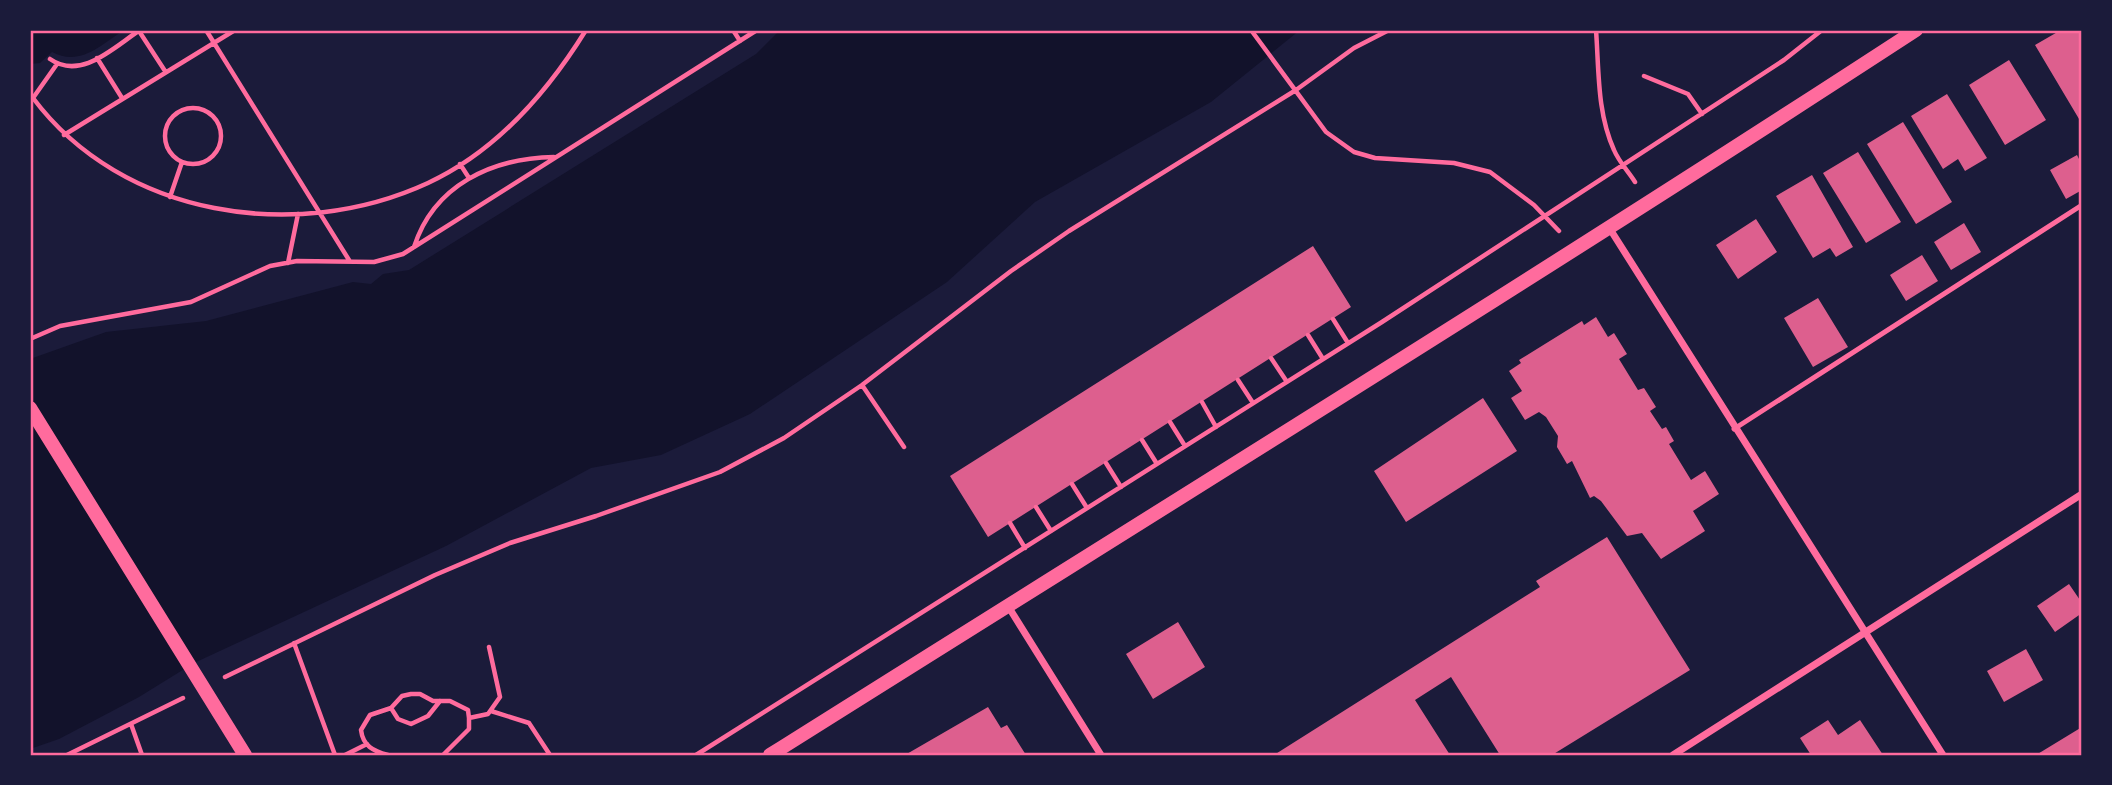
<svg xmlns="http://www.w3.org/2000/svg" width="2112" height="785" viewBox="0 0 2112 785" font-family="Inter,sans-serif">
  <rect width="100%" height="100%" fill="#1b1b3a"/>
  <!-- water -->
  <path fill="#12122b" d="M32,30H124C101,45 80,67 52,52L40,63L30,64Z
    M780,30H1300L1211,102L1035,202L947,282L750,414L661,455L591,468L446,546L194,663L139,697L59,739L30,749V359L106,332L206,321L353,282L371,284L383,274L409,270L756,54Z"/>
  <!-- building -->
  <path fill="#dd5f8e" d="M2061,30L2082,31V124L2035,45Z
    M2009,60L2046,120L2005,145L1969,85Z
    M1947,94L1987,158L1965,171L1958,159L1943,169L1911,116Z
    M1903,122L1952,202L1916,224L1867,144Z
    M1858,152L1901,222L1866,243L1823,173Z
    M2077,155L2082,165V190L2066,199L2050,170Z
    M1812,175L1853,247L1836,257L1830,248L1813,258L1776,196Z
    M1756,219L1777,252L1738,279L1716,245Z
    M1964,223L1981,252L1951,270L1934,242Z
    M1313,246L1351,307L988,537L950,476Z
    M1922,255L1938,281L1906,301L1890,275Z
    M1818,298L1848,347L1813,367L1784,318Z
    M1596,317L1608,337L1614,333L1627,354L1619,359L1638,390L1644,388L1656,407L1650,411L1662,429L1666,427L1674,441L1669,444L1691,480L1705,471L1719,494L1693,511L1705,531L1661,559L1642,533L1627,536L1601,501L1594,496L1590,498L1572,461L1567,464L1557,447L1558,436L1546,417L1539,412L1525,420L1511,398L1522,391L1509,371L1521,363L1519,360L1582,321L1584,325Z
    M1483,398L1517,451L1406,522L1374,471Z
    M1607,537L1690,670L1552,755H1500L1451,677L1415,700L1450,755H1274L1540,587L1536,581Z
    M2069,584L2082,603V613L2055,632L2037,606Z
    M1178,622L1205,667L1153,699L1126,654Z
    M2026,649L2043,680L2004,702L1987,671Z
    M988,707L1001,728L1007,725L1026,755H905Z
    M1828,720L1838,735L1860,720L1883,755H1811L1800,738Z
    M2082,727V755H2036Z"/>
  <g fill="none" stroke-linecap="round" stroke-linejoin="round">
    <!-- path -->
    <path stroke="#ff6b9d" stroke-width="4.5" d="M206,30L349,260
      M733,30L740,41
      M1251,30L1326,132L1354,152L1375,158L1454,163L1490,172L1534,205L1559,231
      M1596,30C1599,70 1597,113 1614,150C1619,162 1628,171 1635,182
      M139,31L165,71
      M97,58L122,98
      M50,59C81,81 114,47 140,30
      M57,64L33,98C122,217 296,244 428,183C497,151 547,93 586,30
      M1644,76L1688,94L1702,114
      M165 136a28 28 0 1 1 56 0a28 28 0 1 1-56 0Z
      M64,135L235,30
      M460,164L469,178
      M170,197L182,162
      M414,247C434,185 492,158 554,157
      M288,263L298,214
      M1333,319L1348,343
      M1308,335L1323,359
      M30,339L60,326L191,302L270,266L297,261L374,262L403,254L757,30
      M1271,358L1287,382
      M1238,380L1253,403
      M862,385L904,447
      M1202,402L1216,427
      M1170,422L1185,446
      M1142,440L1157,464
      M1106,463L1121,487
      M1072,484L1087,508
      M1036,507L1051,531
      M1010,523L1025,548
      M294,643L335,755
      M225,677L435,575L510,543L596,516L720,472L784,438L862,385L1011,271L1069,231L1296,90L1354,48L1389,30
      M391,708L398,719L411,724L428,716L440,701
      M491,711L529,723L550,755
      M131,724L142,755
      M67,755L183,698
      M345,755L367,744
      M388,755C373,751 363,746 361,730L370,715L391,708L402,696L411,694H420L433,701H450L468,710L469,718L488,714L500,697L489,647
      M443,755L469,729V718
      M696,755L1382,322L1784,60L1822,30"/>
    <!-- service -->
    <path stroke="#ff6b9d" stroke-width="5" d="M1734,429L2082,205"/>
    <!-- minor -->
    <path stroke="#ff6b9d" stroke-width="7" d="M1610,229L1943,755
      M1008,606L1101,755
      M1673,755L2082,494"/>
    <!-- secondary -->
    <path stroke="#ff6b9d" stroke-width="14" d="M30,408L245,755
      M770,755C1153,514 1537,277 1916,30"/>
  </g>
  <!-- border -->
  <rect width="2112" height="785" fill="none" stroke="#1b1b3a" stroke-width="63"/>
  <rect x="32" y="32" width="2048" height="722" fill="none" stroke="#ff6b9d" stroke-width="2.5"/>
</svg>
